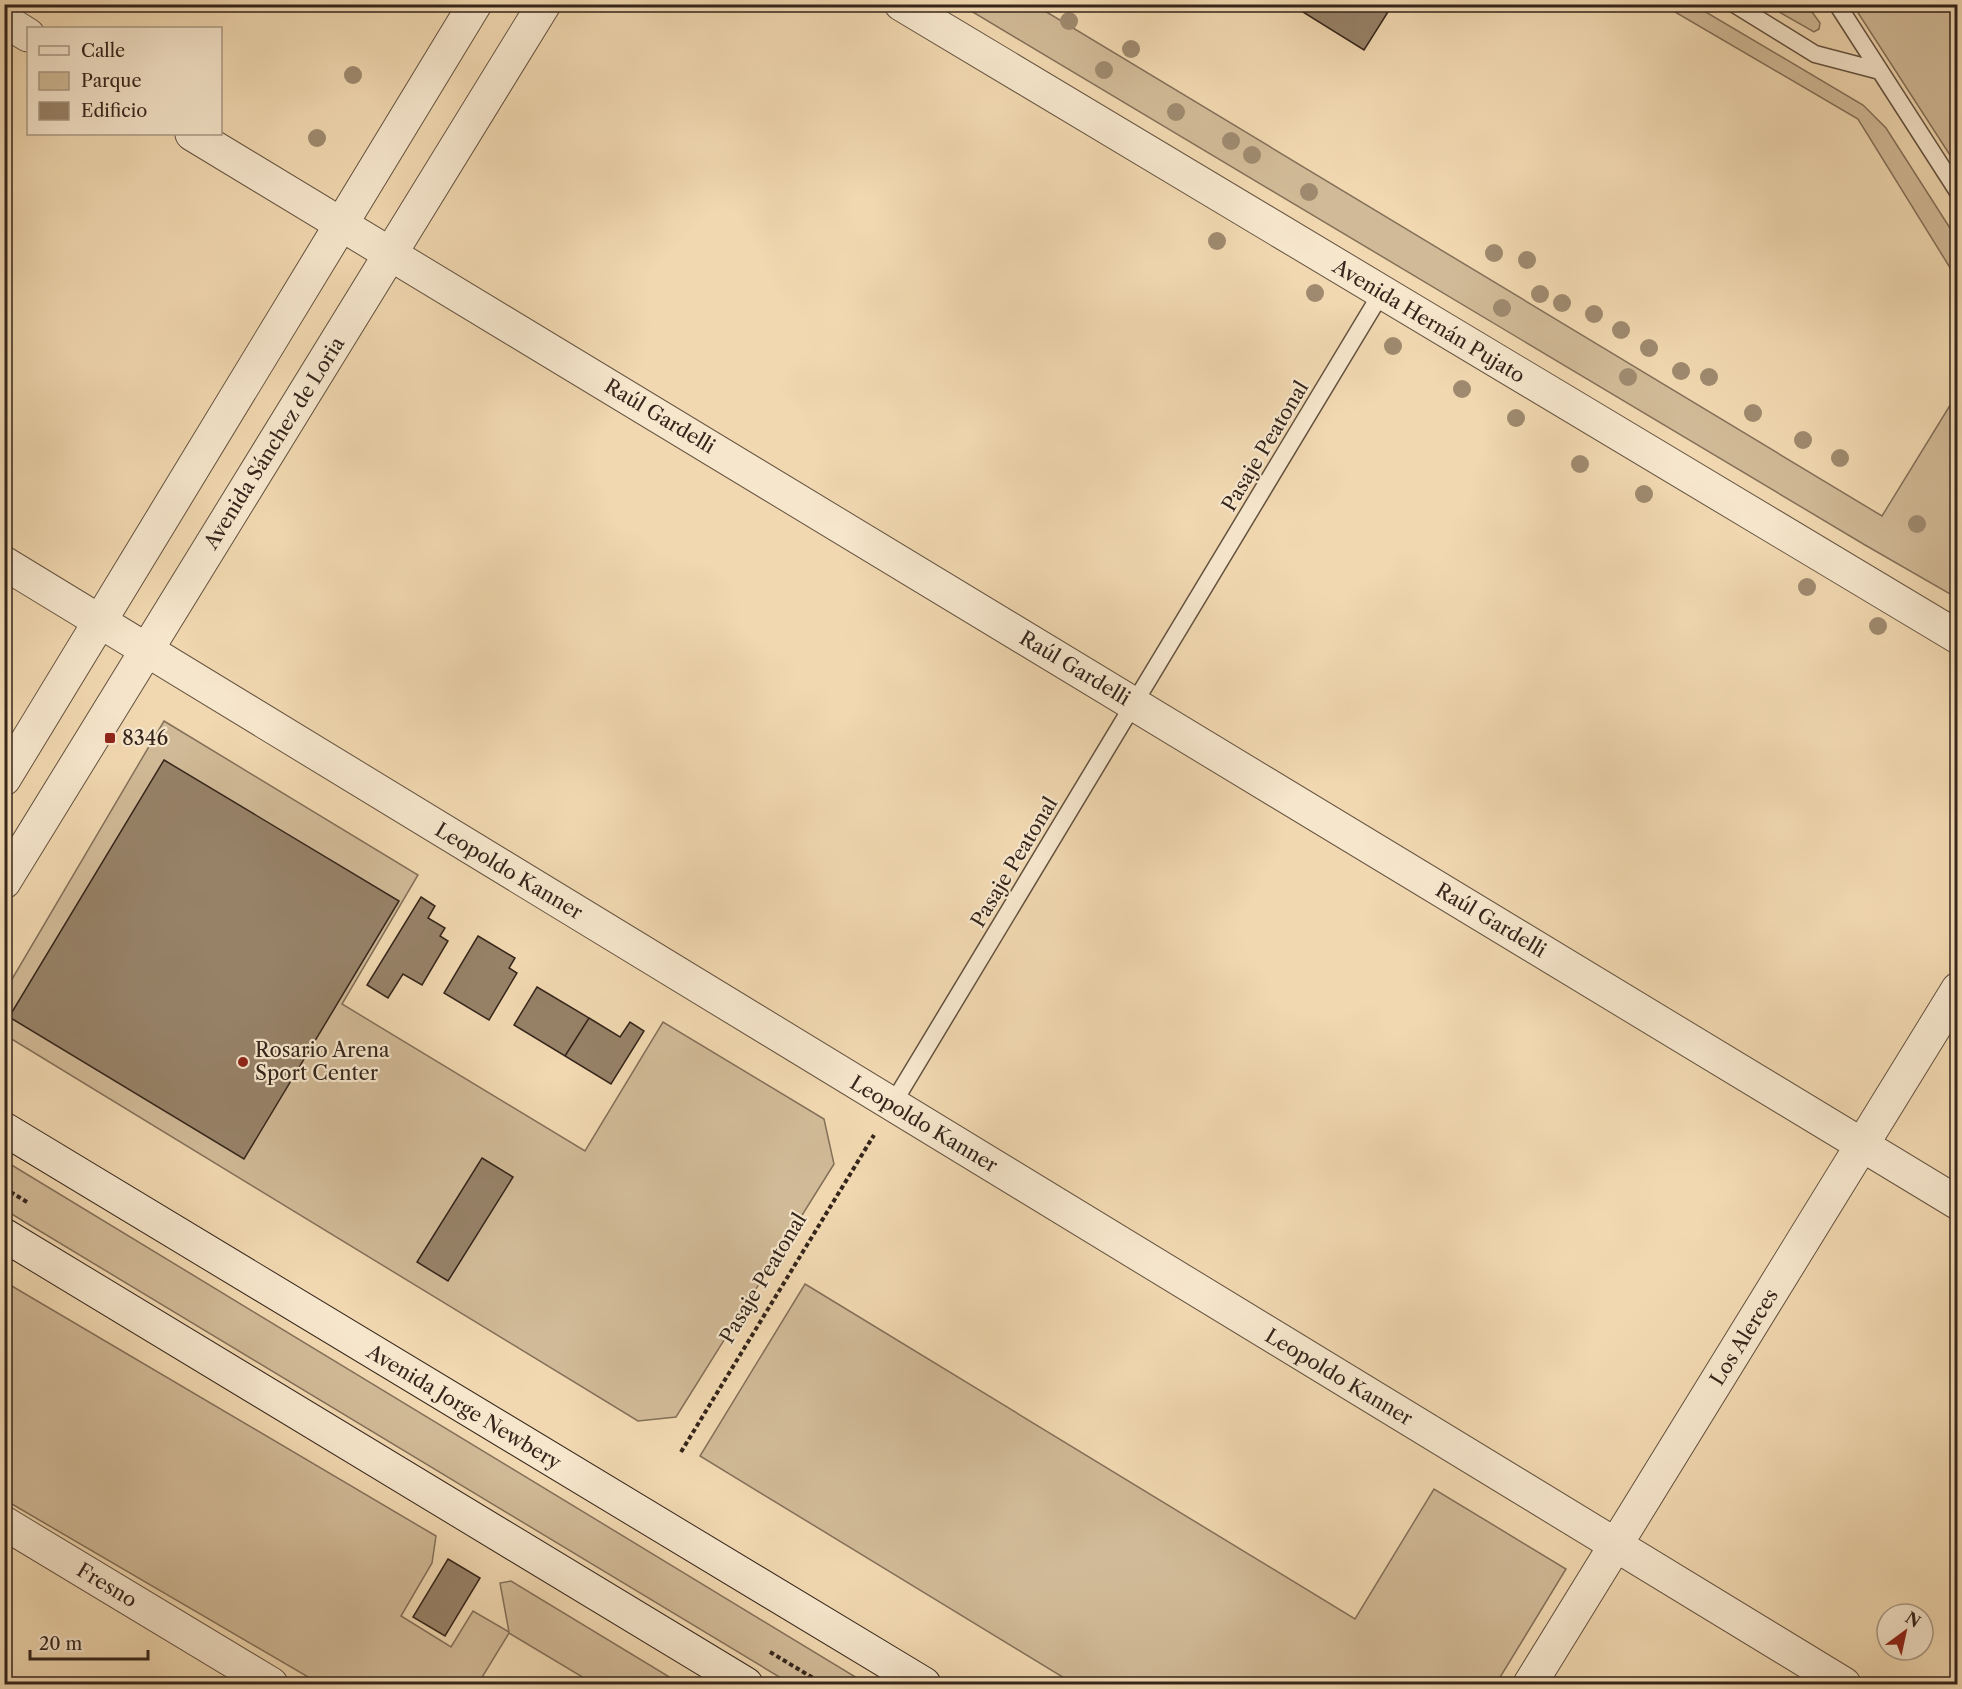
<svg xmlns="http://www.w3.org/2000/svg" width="1962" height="1689" viewBox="0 0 1962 1689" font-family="'Libre Caslon Text',serif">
  <rect width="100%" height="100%" fill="#f1d8b0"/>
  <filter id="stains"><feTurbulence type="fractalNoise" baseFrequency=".00333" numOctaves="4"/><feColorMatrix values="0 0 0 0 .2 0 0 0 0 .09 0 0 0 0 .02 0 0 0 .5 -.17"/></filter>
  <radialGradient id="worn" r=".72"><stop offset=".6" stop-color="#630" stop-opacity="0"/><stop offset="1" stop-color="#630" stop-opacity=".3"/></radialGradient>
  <!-- green -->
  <path fill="#d1ba97" stroke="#837059" stroke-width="1.5" d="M961,5H1035L1882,516L1957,394V598L1865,545Z
    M1663,5H1694L1863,105L1886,128L1957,239V279L1858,119Z
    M1767,5H1807L1820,23L1819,29L1814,32Z
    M1853,5H1957V166Z
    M164,721L418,875L342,1004L585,1151L663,1022L824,1119L834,1164L676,1417L638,1421L5,1035V991Z
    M5,1161L867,1684H791L5,1210Z
    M5,1282L436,1536L432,1563L401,1616L451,1647L473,1611L509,1632L500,1583L511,1581L681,1684H594L509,1633L478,1684H320L5,1500Z
    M805,1284L1355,1619L1434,1489L1566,1569L1496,1684H1074L700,1456Z"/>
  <!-- building -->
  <path fill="#978268" stroke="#35251b" stroke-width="1.5" d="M1290,4H1393L1364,50Z
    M164,760L399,901L244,1159L9,1017Z
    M421,897L435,906L428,918L445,928L440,936L448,941L422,985L403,974L388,998L367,985Z
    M478,936L515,958L509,968L517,973L489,1020L444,993Z
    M537,987L589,1018L565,1056L514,1025Z
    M589,1018L620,1037L630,1022L644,1031L611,1084L565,1056Z
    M482,1158L513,1177L448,1281L417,1262Z
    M448,1559L480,1578L445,1636L413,1617Z"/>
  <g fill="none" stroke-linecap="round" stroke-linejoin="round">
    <defs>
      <path id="service" d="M1734,4L1815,54L1880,71
        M1837,4L1958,192
        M892,1105L1382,292"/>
      <path id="minor" d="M4,20L28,35
        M192,134L1958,1203
        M4,563L1844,1684
        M4,1523L271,1684
        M1530,1684L1958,989"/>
      <path id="tertiary" d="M901,4L1958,637
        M4,779L475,4
        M4,882L544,4"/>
      <path id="secondary" d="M4,1129L924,1684
        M4,1235L746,1684"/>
    </defs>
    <!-- service casing -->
    <use href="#service" stroke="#645240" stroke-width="19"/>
    <!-- minor casing -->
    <use href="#minor" stroke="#645240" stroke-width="35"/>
    <!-- tertiary casing -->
    <use href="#tertiary" stroke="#645240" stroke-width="35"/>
    <!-- secondary casing -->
    <use href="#secondary" stroke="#35251b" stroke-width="35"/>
    <!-- path -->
    <path stroke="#35251b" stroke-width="4" stroke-dasharray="4.5 3" stroke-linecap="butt" d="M4,1188L27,1202
      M681,1452L874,1135
      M770,1652L823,1684"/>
    <!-- service -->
    <use href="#service" stroke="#f6e6cc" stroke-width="16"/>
    <!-- minor -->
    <use href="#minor" stroke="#f6e6cc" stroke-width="33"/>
    <!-- tertiary -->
    <use href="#tertiary" stroke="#f6e6cc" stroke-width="33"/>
    <!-- secondary -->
    <use href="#secondary" stroke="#f6e6cc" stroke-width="33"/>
  </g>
  <!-- trees -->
  <g fill="#9f8a6f">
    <circle cx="1069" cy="21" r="9"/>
    <circle cx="1131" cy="49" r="9"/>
    <circle cx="1104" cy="70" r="9"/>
    <circle cx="353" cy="75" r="9"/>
    <circle cx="1176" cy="112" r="9"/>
    <circle cx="317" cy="138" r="9"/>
    <circle cx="1231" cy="141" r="9"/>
    <circle cx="1252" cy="155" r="9"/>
    <circle cx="1309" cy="192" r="9"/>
    <circle cx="1217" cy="241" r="9"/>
    <circle cx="1494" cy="253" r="9"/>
    <circle cx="1527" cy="260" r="9"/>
    <circle cx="1315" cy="293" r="9"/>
    <circle cx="1540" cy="294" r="9"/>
    <circle cx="1562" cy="303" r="9"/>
    <circle cx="1502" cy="308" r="9"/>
    <circle cx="1594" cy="314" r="9"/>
    <circle cx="1621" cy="330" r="9"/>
    <circle cx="1393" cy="346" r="9"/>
    <circle cx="1649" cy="348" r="9"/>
    <circle cx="1681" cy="371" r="9"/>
    <circle cx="1628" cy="377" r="9"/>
    <circle cx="1709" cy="377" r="9"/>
    <circle cx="1462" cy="389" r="9"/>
    <circle cx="1753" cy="413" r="9"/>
    <circle cx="1516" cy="418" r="9"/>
    <circle cx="1803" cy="440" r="9"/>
    <circle cx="1840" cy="458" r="9"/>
    <circle cx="1580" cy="464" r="9"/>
    <circle cx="1644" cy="494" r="9"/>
    <circle cx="1917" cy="524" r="9"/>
    <circle cx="1807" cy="587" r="9"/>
    <circle cx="1878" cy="626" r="9"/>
  </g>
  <!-- markers -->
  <g fill="#8f2418" stroke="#f6e6cc" stroke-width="2">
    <rect x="104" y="732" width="12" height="12" rx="3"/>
    <circle cx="243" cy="1062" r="6"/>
  </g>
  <g text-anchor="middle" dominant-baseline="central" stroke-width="4.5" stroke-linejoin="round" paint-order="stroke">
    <!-- street labels -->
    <g font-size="20" fill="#35251b" stroke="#f6e6cc">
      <text transform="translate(1429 321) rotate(31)">Avenida Hernán Pujato</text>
      <text transform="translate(660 416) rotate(31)">Raúl Gardelli</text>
      <text transform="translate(274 443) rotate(-58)">Avenida Sánchez de Loria</text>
      <text transform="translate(1265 446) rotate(-59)">Pasaje Peatonal</text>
      <text transform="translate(1075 668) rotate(31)">Raúl Gardelli</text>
      <text transform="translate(1014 862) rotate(-59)">Pasaje Peatonal</text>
      <text transform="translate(509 871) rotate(31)">Leopoldo Kanner</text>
      <text transform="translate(1491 920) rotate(31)">Raúl Gardelli</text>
      <text transform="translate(924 1124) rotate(31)">Leopoldo Kanner</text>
      <text transform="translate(763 1278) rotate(-59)">Pasaje Peatonal</text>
      <text transform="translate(1744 1337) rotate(-58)">Los Alerces</text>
      <text transform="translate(1339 1377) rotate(31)">Leopoldo Kanner</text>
      <text transform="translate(464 1407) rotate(31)">Avenida Jorge Newbery</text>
      <text transform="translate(107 1585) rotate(31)">Fresno</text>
    </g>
    <!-- poi labels -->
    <g font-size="20" fill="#35251b" stroke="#f6e6cc" text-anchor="start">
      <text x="122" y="738">8346</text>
      <text x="255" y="1050">Rosario Arena<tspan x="255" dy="23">Sport Center</tspan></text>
    </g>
  </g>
  <!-- margin -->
  <rect width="1962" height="1689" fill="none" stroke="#f1d8b0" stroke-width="24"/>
  <rect x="6" y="6" width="1950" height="1677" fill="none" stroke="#35251b" stroke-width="3"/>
  <rect x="12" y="12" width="1938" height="1665" fill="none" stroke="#35251b" stroke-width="1.5"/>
  <!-- legend -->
  <rect x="27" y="27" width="195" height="108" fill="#f6e6cc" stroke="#a99985" stroke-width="1.5"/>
  <rect x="39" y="46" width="30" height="9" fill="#f6e6cc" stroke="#a99985" stroke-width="1.5"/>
  <text x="81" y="57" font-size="18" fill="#35251b">Calle</text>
  <rect x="39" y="72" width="30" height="18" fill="#d1ba97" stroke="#a99985" stroke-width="1.5"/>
  <text x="81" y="87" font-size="18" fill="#35251b">Parque</text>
  <rect x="39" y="102" width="30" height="18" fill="#978268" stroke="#a99985" stroke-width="1.5"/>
  <text x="81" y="117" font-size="18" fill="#35251b">Edificio</text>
  <!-- north arrow -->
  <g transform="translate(1905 1632) rotate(33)"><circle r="28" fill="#f6e6cc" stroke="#a99985" stroke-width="1.5"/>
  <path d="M0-4.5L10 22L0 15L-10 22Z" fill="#8f2418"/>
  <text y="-9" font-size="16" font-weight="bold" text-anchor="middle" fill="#35251b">N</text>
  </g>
  <!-- scale -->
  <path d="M30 1650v9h118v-9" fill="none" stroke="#35251b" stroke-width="3"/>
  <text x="39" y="1650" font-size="18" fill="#35251b" stroke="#f6e6cc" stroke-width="4.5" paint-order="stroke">20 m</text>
  <rect width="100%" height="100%" filter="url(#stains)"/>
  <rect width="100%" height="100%" fill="url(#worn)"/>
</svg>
